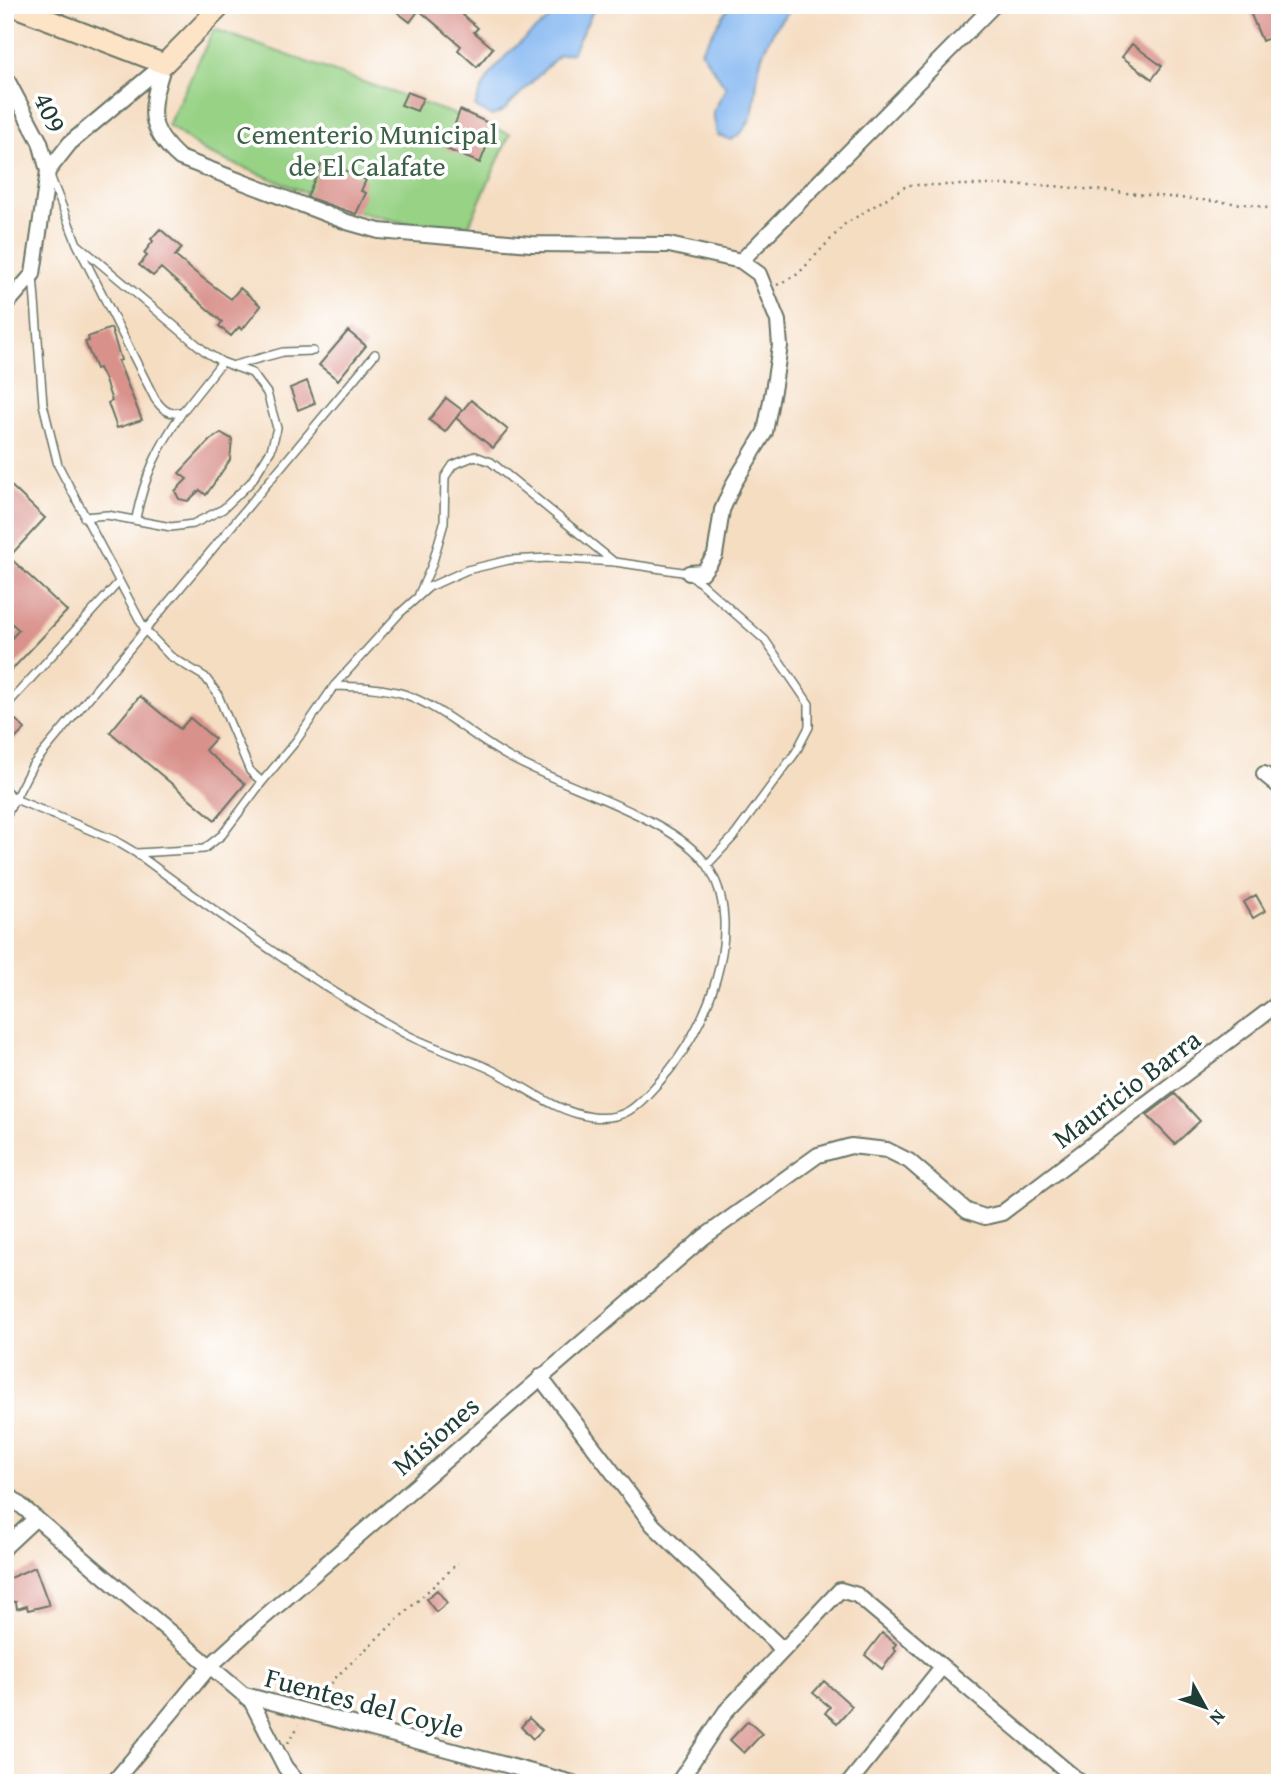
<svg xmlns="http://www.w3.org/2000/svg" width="1285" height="1788" viewBox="0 0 1285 1788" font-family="'Gentium Book Plus',serif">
  <rect width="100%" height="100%" fill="#fff"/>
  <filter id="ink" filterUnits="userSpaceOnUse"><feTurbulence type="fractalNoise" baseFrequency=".0143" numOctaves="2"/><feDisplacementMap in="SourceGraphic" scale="14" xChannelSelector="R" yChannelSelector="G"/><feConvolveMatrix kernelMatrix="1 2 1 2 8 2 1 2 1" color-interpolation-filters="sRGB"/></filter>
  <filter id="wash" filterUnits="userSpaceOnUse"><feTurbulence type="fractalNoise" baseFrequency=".00686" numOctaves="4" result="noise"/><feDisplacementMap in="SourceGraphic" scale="28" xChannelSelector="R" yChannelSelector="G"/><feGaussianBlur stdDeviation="1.57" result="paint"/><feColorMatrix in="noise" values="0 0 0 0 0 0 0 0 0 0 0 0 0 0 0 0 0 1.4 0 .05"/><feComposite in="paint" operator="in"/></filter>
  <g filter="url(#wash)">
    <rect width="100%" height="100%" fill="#f5ddc2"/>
    <!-- green -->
    <path fill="#97d285" stroke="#5b885c" stroke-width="2" d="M214,29L510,134L469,225L418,226L346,209L205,152L168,125Z"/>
    <!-- water -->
    <path fill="#84b7f1" stroke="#527a92" stroke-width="2" d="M568,5H596L572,53L559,55L503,111L492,116L475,107C487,62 532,32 568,5Z
      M730,5H794C776,24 762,45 758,73C754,99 757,126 731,140L717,135L713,112L726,88L701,51Z"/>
    <g id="blocks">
      <!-- building -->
      <path fill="#d9918b" d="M388,5H451L478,28L474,32L493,48L477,67L458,50L461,46L419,10L410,22Z
        M1247,5H1280V34L1262,41Z
        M1132,44L1162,66L1152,79L1122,57Z
        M407,92L423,98L417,111L401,105Z
        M460,110L495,126L480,163L446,149Z
        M323,160L366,180L361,191L366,193L356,214L307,197Z
        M160,229L182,248L175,256L196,273L231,299L240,288L261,306L242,330L239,327L231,336L219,326L222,322L161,268L153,276L139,265L147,256L144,253L153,241L151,239Z
        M111,328L121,360L118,361L142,420L117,428L108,403L112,401L104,378L99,368L96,369L85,342L89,341L88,337Z
        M348,331L366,346L338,380L319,365Z
        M307,381L315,403L298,410L290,388Z
        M446,398L462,410L445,432L429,420Z
        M471,400L508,430L493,448L456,418Z
        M221,433L232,439L230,460L206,495L200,490L188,501L179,499L175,491L187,479L179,473L210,440Z
        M5,480L45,518L9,557L67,611L5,677V645L19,630L5,617Z
        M140,696L180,729L190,718L215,739L205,750L245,784L215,820L110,732Z
        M16,720L25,729L5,749V730Z
        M1256,895L1265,911L1253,918L1244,902Z
        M1175,1094L1200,1121L1175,1144L1147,1115Z
        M35,1567L49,1605L28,1610L27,1606L17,1609L16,1602L5,1601V1580Z
        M437,1590L447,1603L436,1612L426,1599Z
        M882,1633L896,1644L893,1648L896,1651L882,1669L865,1655Z
        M824,1681L852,1706L837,1723L825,1713L830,1707L813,1693Z
        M529,1718L542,1730L533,1739L521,1727Z
        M748,1721L762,1734L744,1753L730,1740Z"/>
    </g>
  </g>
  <g filter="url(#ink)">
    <use href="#blocks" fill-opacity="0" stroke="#6a7566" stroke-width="2"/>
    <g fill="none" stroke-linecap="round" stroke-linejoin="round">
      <defs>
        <path id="lane" d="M51,178L77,244L155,399C163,410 169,416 183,411L222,362L207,353L77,244
          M33,275L43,404L58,465L145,630L170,656L205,677L217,693L250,771L262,782L296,741L334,686L400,613L429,587L467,570L509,560L549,558L615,562L689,573L765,640L809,704V727L796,752L735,835L707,865
          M235,365L283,352L313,351
          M84,517L107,515L171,527L193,524L223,509L251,482L271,450L277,428L267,393L252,373L222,362
          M136,518C145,474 158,448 183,411
          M419,594L432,565L444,523L445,477L453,465L475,456L491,462L614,562
          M5,707L119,582
          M5,790L15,799L114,840L136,853C221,915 308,980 400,1031C428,1047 459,1055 488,1068C522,1084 554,1112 592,1117C627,1121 638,1105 660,1081C706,1032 749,927 707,865C674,817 561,787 507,756C473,737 441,707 404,694C381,687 358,687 334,686
          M5,818L32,766L375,354
          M137,853L204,849L222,835L262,782"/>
        <path id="street" d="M164,64C151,106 143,126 180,158L347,222L379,231L531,244L669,245L741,261L759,274L778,321L780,346L774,385L765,432L734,483L722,510L715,555L703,572L689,573
          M5,76L40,142L48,171
          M741,261L994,5
          M5,306L33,274L48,171L70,143L163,65
          M1264,774L1280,787
          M540,1377L653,1525L782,1649
          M5,1492L251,1701L285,1767L298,1783
          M5,1547L36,1518
          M245,1695L573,1783
          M5,1779L17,1783
          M113,1783L210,1666L255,1625L704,1237L818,1155L851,1146L887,1150L909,1161L967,1211L985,1217L1002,1213L1280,1002
          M678,1783L726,1711L840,1590L857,1595L1081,1783
          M849,1783L941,1668"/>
        <path id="secondary" d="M10,5L164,64L222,5"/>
      </defs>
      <!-- lane casing -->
      <use href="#lane" stroke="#6a7566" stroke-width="10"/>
      <!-- street casing -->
      <use href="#street" stroke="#6a7566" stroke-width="18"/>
      <!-- secondary casing -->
      <use href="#secondary" stroke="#6a7566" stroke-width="23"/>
      <!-- path -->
      <path stroke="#6a7566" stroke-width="2.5" stroke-dasharray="2 5" stroke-linecap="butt" d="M777,285L798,274L845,224L908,185H1042L1254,205L1280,211
        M318,1700L338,1675L458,1563
        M288,1743L299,1725"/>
      <!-- lane -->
      <use href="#lane" stroke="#fff" stroke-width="7"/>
      <!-- street -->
      <use href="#street" stroke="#fff" stroke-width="14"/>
      <!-- secondary -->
      <use href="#secondary" stroke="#fee4c6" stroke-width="19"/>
    </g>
  </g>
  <g text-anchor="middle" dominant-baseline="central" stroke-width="7" stroke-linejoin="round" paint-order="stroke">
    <!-- street labels -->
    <g font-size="28" fill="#1f3d34" stroke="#fff">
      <text transform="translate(51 112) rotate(65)">409</text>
      <text transform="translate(1126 1088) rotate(-37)">Mauricio Barra</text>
      <text transform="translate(435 1435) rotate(-41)">Misiones</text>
      <text transform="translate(365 1702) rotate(15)">Fuentes del Coyle</text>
    </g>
    <!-- park labels -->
    <g font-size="28" fill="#3d6248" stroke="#fff">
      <text x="367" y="133">Cementerio Municipal<tspan x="367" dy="32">de El Calafate</tspan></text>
    </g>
  </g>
  <!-- margin -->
  <rect width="1285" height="1788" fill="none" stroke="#fff" stroke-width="28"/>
  <!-- north arrow -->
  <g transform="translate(1205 1707) rotate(130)" stroke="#ffffff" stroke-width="5" paint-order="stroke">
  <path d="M0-5L12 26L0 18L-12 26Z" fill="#1f3d34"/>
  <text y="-10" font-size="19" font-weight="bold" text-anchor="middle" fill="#1f3d34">N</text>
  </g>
</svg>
